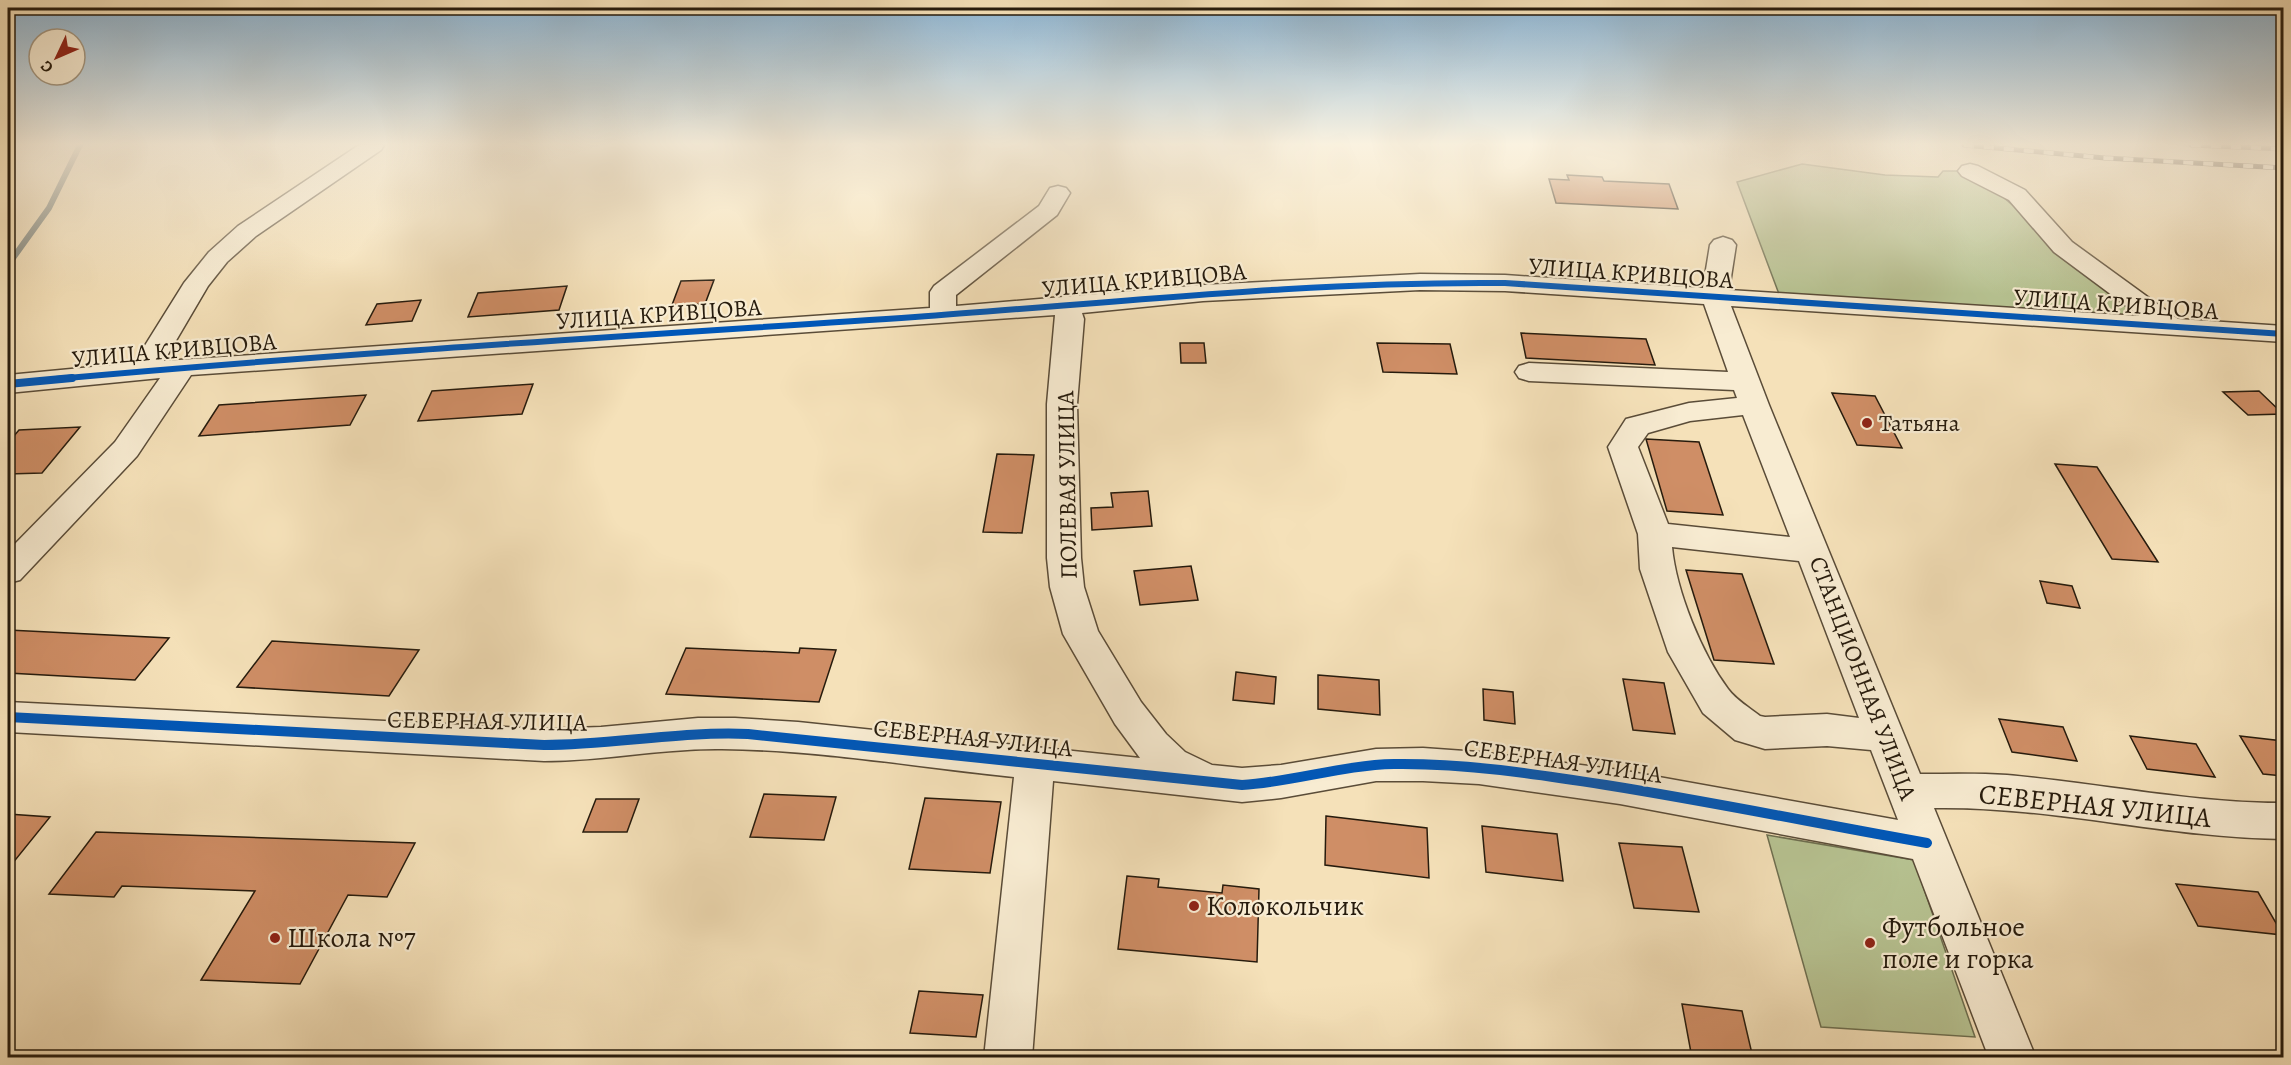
<svg xmlns="http://www.w3.org/2000/svg" width="2291" height="1065" viewBox="0 0 2291 1065" font-family="Alegreya,serif">
  <rect width="100%" height="100%" fill="#f5e1b9"/>
  <filter id="stains"><feTurbulence type="fractalNoise" baseFrequency=".00333" numOctaves="4"/><feColorMatrix values="0 0 0 0 .2 0 0 0 0 .09 0 0 0 0 .02 0 0 0 .5 -.17"/></filter>
  <radialGradient id="worn" r=".72"><stop offset=".6" stop-color="#630" stop-opacity="0"/><stop offset="1" stop-color="#630" stop-opacity=".3"/></radialGradient>
  <!-- green -->
  <path fill="#b7c392" stroke="#6e6f50" stroke-width="1.5" d="M1802,164L1885,175L1938,177L1943,171H1961L1990,186L2136,310L2129,316L1779,294L1737,182Z
    M1767,835L1914,860L1975,1037L1821,1027Z"/>
  <g fill="none" stroke-linecap="round" stroke-linejoin="round">
    <!-- stream -->
    <path stroke="#707a75" stroke-width="6" d="M8,265L49,208L80,145"/>
  </g>
  <!-- building -->
  <path fill="#cf8e66" stroke="#261b0d" stroke-width="1.5" d="M1567,175L1602,177L1604,181L1669,184L1678,209L1556,203L1549,179L1569,180Z
    M714,280L705,304L672,305L681,281Z
    M567,286L559,310L468,317L478,293Z
    M421,300L412,321L366,325L377,304Z
    M1521,333L1646,339L1655,365L1526,358Z
    M1180,343H1204L1206,363H1181Z
    M1377,343L1450,344L1457,374L1383,372Z
    M533,384L522,414L418,421L432,391Z
    M2259,391L2283,414L2248,415L2223,392Z
    M1832,393L1875,396L1902,448L1857,445Z
    M366,395L350,425L199,436L219,405Z
    M80,427L42,473L8,474V443L19,430Z
    M1646,439L1699,442L1723,515L1667,511Z
    M997,454L1034,455L1022,533L983,532Z
    M2055,464L2097,467L2158,562L2112,559Z
    M1148,491L1152,526L1092,530L1091,508L1113,507L1111,493Z
    M1191,566L1198,600L1140,605L1134,571Z
    M1686,570L1742,574L1774,664L1714,660Z
    M2040,581L2072,586L2080,608L2047,603Z
    M8,630L169,638L135,680L8,673Z
    M272,641L419,650L389,696L237,687Z
    M686,648L799,653L800,648L836,650L819,702L666,694Z
    M1236,672L1276,677L1274,704L1233,700Z
    M1318,675L1379,680L1380,715L1318,709Z
    M1623,679L1664,683L1675,734L1633,730Z
    M1483,689L1513,692L1515,724L1484,720Z
    M1999,719L2063,727L2077,761L2012,752Z
    M2130,736L2196,744L2215,777L2147,769Z
    M2240,736L2283,741V776L2263,774Z
    M764,794L836,797L824,840L750,837Z
    M925,798L1001,802L990,873L909,869Z
    M596,799H639L627,832H583Z
    M8,814L50,817L8,869Z
    M1326,816L1427,828L1429,878L1325,865Z
    M1482,826L1557,834L1563,881L1486,872Z
    M96,832L415,843L387,897L348,895L300,984L201,980L255,891L122,886L114,897L49,894Z
    M1619,843L1682,847L1699,912L1634,908Z
    M1127,876L1159,879L1158,887L1222,893L1223,885L1259,889L1257,962L1118,949Z
    M2176,884L2258,892L2283,935L2198,926Z
    M919,991L983,995L976,1037L910,1033Z
    M1682,1004L1742,1011L1753,1058H1692Z"/>
  <g fill="none" stroke-linecap="round" stroke-linejoin="round">
    <defs>
      <path id="minor" d="M359,145H384L381,150L256,236L227,262L208,286L164,361L930,308V292L934,286L1039,206L1050,188L1058,186L1066,188L1070,193L1057,215L956,295V306L1203,285L1420,274L1505,275L1703,288L1710,245L1714,240L1723,237L1732,240L1736,245L1729,290L2140,316L2054,252L2009,200L1962,176L1958,171L1962,166L1970,164L1978,166L2025,190L2072,242L2178,319L2284,326V342L1731,306L1769,405L1920,774C1949,774 1978,773 2007,775C2100,783 2190,803 2284,803V839C2166,838 2052,806 1934,808L2036,1058H1989L1913,859L1620,804L1479,784L1423,781H1376L1281,798L1242,802L1053,781L1032,1058H984L1014,777C917,767 819,750 722,749C663,748 604,761 544,761L8,732V702L544,729L601,727L698,718H735L798,722L1140,758L1115,724L1063,634L1050,587L1047,558V404L1055,315L191,375L137,456L20,580L8,583V551L115,442L160,378L8,393V375L134,363L184,283L209,252L238,226ZM1420,290L1505,291L1704,304L1728,372L1529,363L1519,366L1515,372L1519,378L1529,381L1734,390L1737,398L1689,403L1626,419L1608,447L1638,534L1640,569L1668,652L1703,713L1735,740L1765,749L1827,746L1871,750L1898,820L1620,770L1479,752L1423,748L1376,749L1281,765L1242,768L1212,765L1185,752L1166,734L1141,702L1098,631L1084,587L1081,558L1077,404L1084,319L1082,313L1203,301ZM1743,415L1790,537L1668,524L1638,447L1648,433L1690,421ZM1672,547L1799,561L1859,718L1827,714L1765,717L1760,716C1750,708 1736,700 1728,689C1702,654 1676,591 1672,547Z"/>
    </defs>
    <!-- minor casing -->
    <use href="#minor" stroke="#5a4c38" stroke-width="3"/>
    <!-- minor -->
    <use href="#minor" fill="#f8ecd2" fill-rule="evenodd"/>
    <defs>
      <path id="rail" d="M1964,145L2105,158L2284,168
        M2191,145L2284,149"/>
    </defs>
    <!-- rail casing -->
    <use href="#rail" stroke="#261b0d" stroke-width="5"/>
    <!-- rail -->
    <use href="#rail" stroke="#f8ecd2" stroke-width="4" stroke-dasharray="10" stroke-linecap="butt"/>
    <defs>
      <path id="cycleway-far2" d="M56,379C342,353 629,336 915,317C1112,303 1308,281 1505,283L2284,334"/>
      <path id="cycleway-far1" d="M8,384L72,378"/>
      <path id="cycleway" d="M8,717L544,745C612,745 680,731 748,734L1242,785C1293,782 1343,765 1394,764C1465,763 1536,774 1606,785C1713,802 1820,824 1927,843"/>
    </defs>
    <!-- cycleway-far2 casing -->
    <use href="#cycleway-far2" stroke="#f8ecd2" stroke-width="9"/>
    <!-- cycleway-far1 casing -->
    <use href="#cycleway-far1" stroke="#f8ecd2" stroke-width="11"/>
    <!-- cycleway casing -->
    <use href="#cycleway" stroke="#f8ecd2" stroke-width="14"/>
    <!-- cycleway-far2 -->
    <use href="#cycleway-far2" stroke="#0057b8" stroke-width="6"/>
    <!-- cycleway-far1 -->
    <use href="#cycleway-far1" stroke="#0057b8" stroke-width="8"/>
    <!-- cycleway -->
    <use href="#cycleway" stroke="#0057b8" stroke-width="10"/>
  </g>
  <!-- sky -->
  <linearGradient id="sky" x2="0" y2="1"><stop stop-color="#8cb6d6"/><stop offset="0.49" stop-color="#faf2e0"/><stop offset="1" stop-color="#faf2e0" stop-opacity="0"/></linearGradient>
  <rect width="2291" height="294" fill="url(#sky)"/>
  <!-- markers -->
  <g fill="#8f2418" stroke="#f8ecd2" stroke-width="2">
    <circle cx="1867" cy="423" r="6"/>
    <circle cx="1194" cy="906" r="6"/>
    <circle cx="275" cy="938" r="6"/>
    <circle cx="1870" cy="943" r="6"/>
  </g>
  <g text-anchor="middle" dominant-baseline="central" stroke-width="4.5" stroke-linejoin="round" paint-order="stroke">
    <!-- street labels -->
    <g font-size="24" fill="#261b0d" stroke="#f8ecd2">
      <text transform="translate(1631 273) rotate(4)">УЛИЦА КРИВЦОВА</text>
      <text transform="translate(1144 280) rotate(-5)">УЛИЦА КРИВЦОВА</text>
      <text transform="translate(2116 304) rotate(4)">УЛИЦА КРИВЦОВА</text>
      <text transform="translate(659 314) rotate(-4)">УЛИЦА КРИВЦОВА</text>
      <text transform="translate(174 350) rotate(-5)">УЛИЦА КРИВЦОВА</text>
      <text transform="translate(1067 485) rotate(-91)">ПОЛЕВАЯ УЛИЦА</text>
      <text transform="translate(1863 678) rotate(69)">СТАНЦИОННАЯ УЛИЦА</text>
      <text transform="translate(487 721) rotate(1)">СЕВЕРНАЯ УЛИЦА</text>
      <text transform="translate(973 738) rotate(6)">СЕВЕРНАЯ УЛИЦА</text>
      <text transform="translate(1563 761) rotate(8)">СЕВЕРНАЯ УЛИЦА</text>
    </g>
    <!-- poi labels -->
    <g font-size="24" fill="#261b0d" stroke="#f8ecd2" text-anchor="start">
      <text x="1879" y="423">Татьяна</text>
    </g>
    <!-- near-street labels -->
    <g font-size="28" fill="#261b0d" stroke="#f8ecd2">
      <text transform="translate(2095 806) rotate(6)">СЕВЕРНАЯ УЛИЦА</text>
    </g>
    <!-- near-poi labels -->
    <g font-size="28" fill="#261b0d" stroke="#f8ecd2" text-anchor="start">
      <text x="1206" y="906">Колокольчик</text>
      <text x="1882" y="927">Футбольное<tspan x="1882" dy="32">поле и горка</tspan></text>
      <text x="287" y="938">Школа №7</text>
    </g>
  </g>
  <!-- margin -->
  <rect width="2291" height="1065" fill="none" stroke="#f5e1b9" stroke-width="30"/>
  <rect x="9" y="9" width="2273" height="1047" fill="none" stroke="#261b0d" stroke-width="3"/>
  <rect x="15" y="15" width="2261" height="1035" fill="none" stroke="#261b0d" stroke-width="1.5"/>
  <!-- north arrow -->
  <g transform="translate(57 57) rotate(226)"><circle r="28" fill="#f8ecd2" stroke="#a49883" stroke-width="1.5"/>
  <path d="M0-4.5L10 22L0 15L-10 22Z" fill="#8f2418"/>
  <text y="-9" font-size="16" font-weight="bold" text-anchor="middle" fill="#261b0d">С</text>
  </g>
  <rect width="100%" height="100%" filter="url(#stains)"/>
  <rect width="100%" height="100%" fill="url(#worn)"/>
</svg>
